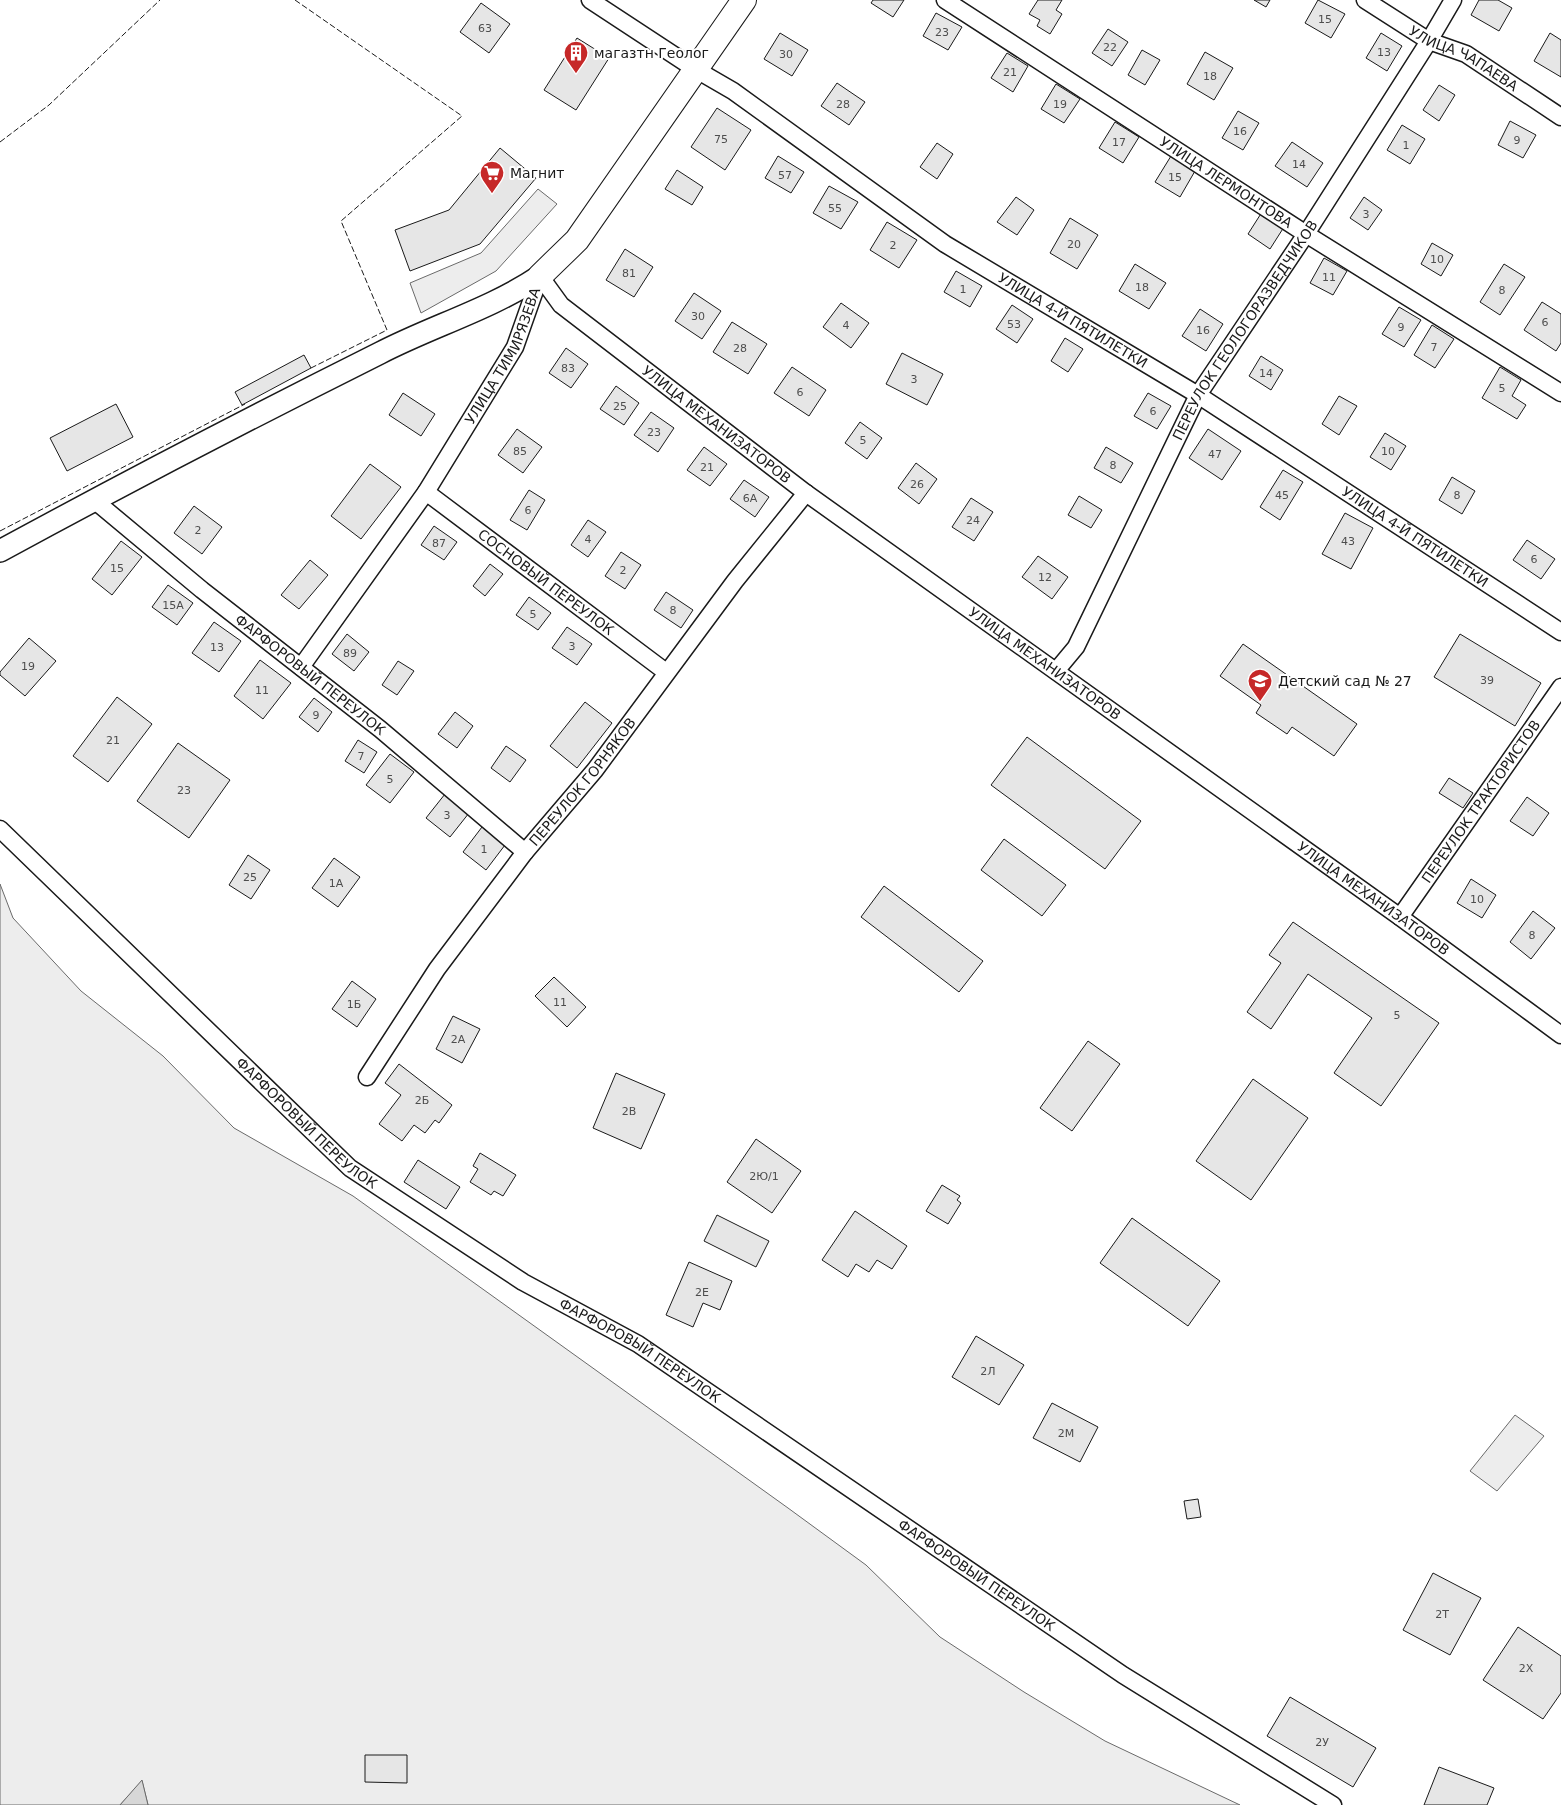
<svg xmlns="http://www.w3.org/2000/svg" width="1561" height="1805" viewBox="0 0 1561 1805" font-family="'DejaVu Sans',sans-serif">
  <rect width="100%" height="100%" fill="#fff"/>
  <!-- built -->
  <path fill="#ededed" stroke="#6a6a6a" d="M538,189L557,204L496,271L421,313L410,283L481,253Z
    M0,884L13,918L81,991L163,1056L234,1128L353,1196L788,1508L866,1565L940,1637L1024,1692L1105,1741L1240,1805H148L142,1781L120,1805H0Z
    M1515,1415L1544,1436L1497,1491L1470,1471Z"/>
  <!-- water -->
  <path fill="#d7d7d7" stroke="#6a6a6a" d="M142,1780L148,1805H120Z"/>
  <!-- building -->
  <path fill="#e6e6e6" stroke="#1a1a1a" d="M873,0H904L893,17L871,3Z
    M1038,0H1062L1056,10L1062,14L1050,34L1037,26L1040,20L1029,14Z
    M1254,0H1270L1266,7Z
    M1318,0L1345,14L1331,38L1305,23Z
    M1479,0H1498L1512,8L1499,31L1471,15Z
    M481,3L510,24L489,53L460,32Z
    M936,13L962,27L948,50L923,36Z
    M1108,29L1128,42L1112,66L1092,53Z
    M780,33L808,50L792,76L764,59Z
    M1381,33L1402,46L1387,71L1366,58Z
    M1550,33L1561,40V77L1534,61Z
    M577,38L609,58L576,110L544,90Z
    M1142,50L1160,60L1145,85L1128,75Z
    M1205,52L1233,68L1214,100L1187,84Z
    M1007,53L1028,66L1013,92L991,78Z
    M837,83L865,102L849,125L821,106Z
    M1056,84L1080,99L1064,123L1041,109Z
    M1439,85L1455,95L1439,121L1423,110Z
    M717,108L751,130L725,170L691,147Z
    M1238,111L1259,123L1243,150L1222,138Z
    M1510,121L1536,135L1523,158L1498,145Z
    M1115,122L1139,137L1123,163L1099,148Z
    M1402,125L1425,139L1410,164L1387,150Z
    M1292,142L1323,163L1307,187L1275,166Z
    M937,143L953,154L937,179L920,167Z
    M500,148L536,178L480,244L410,271L395,230L449,210Z
    M778,156L804,172L791,193L765,178Z
    M1171,156L1195,171L1180,197L1155,182Z
    M677,170L703,187L692,205L665,189Z
    M829,186L858,202L841,229L813,213Z
    M1016,197L1034,210L1017,235L997,222Z
    M1364,197L1382,210L1368,230L1350,218Z
    M1262,212L1284,227L1270,249L1248,234Z
    M1070,218L1098,235L1077,269L1050,253Z
    M887,222L917,240L899,268L870,250Z
    M1432,243L1453,255L1441,276L1421,264Z
    M625,249L653,267L634,297L606,280Z
    M1324,258L1347,271L1333,295L1310,283Z
    M1135,264L1166,283L1149,309L1119,291Z
    M1504,264L1525,277L1500,315L1480,302Z
    M956,271L982,286L970,307L944,292Z
    M694,293L721,311L702,339L675,321Z
    M1542,302L1561,314V343L1556,351L1524,330Z
    M841,303L869,323L851,348L823,327Z
    M1012,305L1033,319L1017,343L996,329Z
    M1399,307L1421,320L1404,347L1382,334Z
    M1200,309L1223,324L1206,351L1182,336Z
    M732,322L767,344L748,374L713,352Z
    M1432,325L1454,339L1435,368L1414,355Z
    M1065,338L1083,349L1068,372L1051,361Z
    M566,348L588,364L571,388L549,373Z
    M902,353L943,374L927,405L886,384Z
    M304,355L311,368L242,405L235,392Z
    M1261,356L1283,370L1271,390L1249,376Z
    M792,367L826,390L809,416L774,393Z
    M1500,367L1521,380L1512,396L1526,405L1517,419L1482,398Z
    M616,386L639,403L624,425L600,409Z
    M403,393L435,414L421,436L389,415Z
    M1148,393L1171,406L1157,429L1134,416Z
    M1339,396L1357,406L1339,435L1322,424Z
    M116,404L133,437L67,471L50,438Z
    M651,412L674,428L658,452L634,435Z
    M860,422L882,438L867,459L845,443Z
    M517,429L542,447L523,473L498,455Z
    M1208,429L1241,451L1222,480L1189,458Z
    M1385,433L1406,446L1391,470L1370,457Z
    M704,447L727,464L710,486L687,470Z
    M1106,447L1133,463L1121,483L1094,468Z
    M916,463L937,479L919,504L898,488Z
    M370,464L401,487L361,539L331,516Z
    M1283,470L1303,482L1280,520L1260,507Z
    M1452,477L1475,491L1462,514L1439,500Z
    M744,480L769,497L755,517L730,499Z
    M529,490L545,500L527,530L510,520Z
    M1079,496L1102,510L1091,528L1068,515Z
    M971,498L993,512L974,541L952,527Z
    M194,506L222,527L202,554L174,533Z
    M1345,513L1373,528L1351,569L1322,554Z
    M588,520L606,532L588,557L571,545Z
    M434,526L457,542L444,560L421,545Z
    M1527,540L1555,559L1541,579L1513,560Z
    M121,541L142,557L112,595L92,579Z
    M621,552L641,565L625,589L605,576Z
    M1038,556L1068,577L1052,599L1022,577Z
    M310,560L328,575L299,609L281,595Z
    M490,564L503,574L485,596L473,586Z
    M168,585L193,603L177,625L152,607Z
    M666,592L693,610L681,628L654,610Z
    M529,597L551,613L538,630L516,615Z
    M214,622L241,641L219,672L192,653Z
    M567,627L592,644L577,665L552,648Z
    M347,634L369,652L354,671L332,654Z
    M1460,634L1541,683L1515,726L1434,677Z
    M29,638L56,661L25,696L0,675V672Z
    M1243,644L1357,724L1334,756L1292,727L1287,734L1256,713L1261,705L1220,676Z
    M260,660L291,683L263,719L234,696Z
    M398,661L414,671L397,695L382,685Z
    M117,697L152,724L108,782L73,756Z
    M314,698L332,712L318,732L299,717Z
    M585,702L612,723L577,768L550,746Z
    M455,712L473,726L457,748L438,734Z
    M1027,737L1141,821L1105,869L991,785Z
    M358,740L377,752L364,773L345,761Z
    M178,743L230,780L189,838L137,801Z
    M506,746L526,760L510,782L491,768Z
    M390,754L414,772L390,803L366,785Z
    M1449,778L1473,793L1463,808L1439,793Z
    M445,794L469,813L450,837L426,818Z
    M1527,797L1549,813L1533,836L1510,821Z
    M482,827L505,845L486,870L463,852Z
    M1004,839L1066,885L1042,916L981,870Z
    M248,855L270,870L251,899L229,885Z
    M334,858L360,877L338,907L312,888Z
    M1471,879L1496,895L1482,918L1457,903Z
    M884,886L983,961L959,992L861,917Z
    M1533,911L1555,928L1531,959L1510,942Z
    M1293,922L1439,1023L1381,1106L1334,1073L1372,1018L1308,974L1271,1029L1247,1012L1281,963L1269,955Z
    M554,977L586,1007L567,1027L535,996Z
    M352,981L376,999L357,1027L332,1009Z
    M453,1016L480,1029L462,1063L436,1049Z
    M1088,1041L1120,1064L1072,1131L1040,1108Z
    M399,1064L452,1105L439,1123L435,1120L425,1133L414,1125L402,1141L379,1124L401,1095L385,1083Z
    M616,1073L665,1094L641,1149L593,1128Z
    M1253,1079L1308,1118L1251,1200L1196,1161Z
    M756,1139L801,1171L772,1213L727,1182Z
    M480,1153L516,1175L503,1196L494,1191L491,1195L470,1182L478,1169L473,1166Z
    M418,1160L460,1187L446,1209L404,1182Z
    M942,1185L960,1196L957,1200L961,1203L948,1224L926,1211Z
    M855,1211L907,1246L892,1269L877,1260L869,1272L856,1264L848,1277L822,1260Z
    M717,1215L769,1241L756,1267L704,1241Z
    M1132,1218L1220,1281L1188,1326L1100,1263Z
    M689,1262L732,1281L720,1310L703,1303L693,1327L666,1315Z
    M976,1336L1024,1365L999,1405L952,1377Z
    M1052,1403L1098,1427L1080,1462L1033,1438Z
    M1198,1499L1201,1517L1187,1519L1184,1501Z
    M1433,1573L1481,1598L1450,1655L1403,1630Z
    M1518,1627L1561,1656V1693L1543,1719L1483,1680Z
    M1290,1697L1376,1748L1353,1787L1267,1736Z
    M365,1755H407V1783L365,1782Z
    M1439,1767L1494,1788L1487,1805H1424Z"/>
  <g fill="none" stroke-linecap="round" stroke-linejoin="round">
    <defs>
      <g id="minor">
        <path id="s1" d="M590,0L695,69L733,91L945,244L1198,395L1561,632"/>
        <path id="s2" d="M945,0L1306,234L1561,393"/>
        <path id="s3" d="M1365,0L1429,41L1466,54L1561,117"/>
        <path id="s4" d="M540,276L561,305L806,493L1400,917L1561,1035"/>
        <path id="s5" d="M426,492L666,672"/>
        <path id="s6" d="M94,500L202,590L380,729L525,852"/>
        <path id="s7" d="M301,667L426,492L515,347L540,276"/>
        <path id="s8" d="M1056,671L1076,647L1198,395L1306,234L1429,41L1453,0"/>
        <path id="s9" d="M0,829L350,1168L523,1282L638,1344L1123,1675L1333,1805"/>
        <path id="s10" d="M1400,917L1561,687"/>
        <path id="s11" d="M367,1077L437,969L525,852L595,770L735,581L806,493"/>
      </g>
      <path id="tertiary" d="M0,551C125,483 252,417 380,353C432,326 491,309 540,276"/>
      <path id="secondary" d="M540,276L577,240L744,0"/>
    </defs>
    <!-- minor casing -->
    <use href="#minor" stroke="#1a1a1a" stroke-width="19"/>
    <!-- tertiary casing -->
    <use href="#tertiary" stroke="#1a1a1a" stroke-width="24"/>
    <!-- secondary casing -->
    <use href="#secondary" stroke="#1a1a1a" stroke-width="26"/>
    <!-- minor -->
    <use href="#minor" stroke="#fff" stroke-width="16"/>
    <!-- tertiary -->
    <use href="#tertiary" stroke="#fff" stroke-width="21"/>
    <!-- secondary -->
    <use href="#secondary" stroke="#fff" stroke-width="24"/>
    <!-- fence -->
    <path stroke="#1a1a1a" stroke-width="1" stroke-dasharray="6 2.5" stroke-linecap="butt" d="M295,0L462,116L341,221L387,330L309,369
      M0,142L49,105L160,0
      M0,531L245,404"/>
  </g>
  <!-- icons -->
  <defs>
    <symbol id="building-pin" viewBox="-11 -11 22 30"><path d="M0 17L-7.5 6A9.5 9.5 0 1 1 7.5 6Z" fill="#c62828" stroke="#fff"/><path d="M-4-6H4V6H1V3H-1V6H-4ZM-2.5-4.3h1.7v1.8h-1.7ZM.8-4.3h1.7v1.8H.8ZM-2.5-1h1.7V.8h-1.7ZM.8-1h1.7V.8H.8Z" fill="#fff"/></symbol>
    <symbol id="supermarket-pin" viewBox="-11 -11 22 30"><path d="M0 17L-7.5 6A9.5 9.5 0 1 1 7.5 6Z" fill="#c62828" stroke="#fff"/><path d="M-6-5.5h2.5l.6 2H6L4.5 2H-2.5L-4.4-4H-6ZM-1.5 3.2a1.3 1.3 0 1 0 .1 0ZM3 3.2a1.3 1.3 0 1 0 .1 0Z" fill="#fff"/></symbol>
    <symbol id="school-pin" viewBox="-11 -11 22 30"><path d="M0 17L-7.5 6A9.5 9.5 0 1 1 7.5 6Z" fill="#c62828" stroke="#fff"/><path d="M0-5L7-2L0 1L-7-2ZM-4 1L0 2.5L4 1V4Q0 6-4 4Z" fill="#fff"/></symbol>
  </defs>
  <g fill-rule="evenodd">
    <use href="#building-pin" x="562" y="39" width="28" height="38"/>
    <use href="#supermarket-pin" x="478" y="159" width="28" height="38"/>
    <use href="#school-pin" x="1246" y="667" width="28" height="38"/>
  </g>
  <g text-anchor="middle" dominant-baseline="central" stroke-width="4" stroke-linejoin="round" paint-order="stroke">
    <!-- number labels -->
    <g font-size="11" fill="#4d4d4d">
      <text x="1325" y="19">15</text>
      <text x="485" y="28">63</text>
      <text x="942" y="32">23</text>
      <text x="1110" y="47">22</text>
      <text x="1384" y="52">13</text>
      <text x="786" y="54">30</text>
      <text x="1010" y="72">21</text>
      <text x="1210" y="76">18</text>
      <text x="843" y="104">28</text>
      <text x="1060" y="104">19</text>
      <text x="1240" y="131">16</text>
      <text x="721" y="139">75</text>
      <text x="1517" y="140">9</text>
      <text x="1119" y="142">17</text>
      <text x="1406" y="145">1</text>
      <text x="1299" y="164">14</text>
      <text x="785" y="175">57</text>
      <text x="1175" y="177">15</text>
      <text x="835" y="208">55</text>
      <text x="1366" y="214">3</text>
      <text x="1074" y="244">20</text>
      <text x="893" y="245">2</text>
      <text x="1437" y="259">10</text>
      <text x="629" y="273">81</text>
      <text x="1329" y="277">11</text>
      <text x="1142" y="287">18</text>
      <text x="963" y="289">1</text>
      <text x="1502" y="290">8</text>
      <text x="698" y="316">30</text>
      <text x="1545" y="322">6</text>
      <text x="1014" y="324">53</text>
      <text x="846" y="325">4</text>
      <text x="1401" y="327">9</text>
      <text x="1203" y="330">16</text>
      <text x="1434" y="347">7</text>
      <text x="740" y="348">28</text>
      <text x="568" y="368">83</text>
      <text x="1266" y="373">14</text>
      <text x="914" y="379">3</text>
      <text x="1502" y="388">5</text>
      <text x="800" y="392">6</text>
      <text x="620" y="406">25</text>
      <text x="1153" y="411">6</text>
      <text x="654" y="432">23</text>
      <text x="863" y="440">5</text>
      <text x="520" y="451">85</text>
      <text x="1388" y="451">10</text>
      <text x="1215" y="454">47</text>
      <text x="1113" y="465">8</text>
      <text x="707" y="467">21</text>
      <text x="917" y="484">26</text>
      <text x="1282" y="495">45</text>
      <text x="1457" y="495">8</text>
      <text x="750" y="498">6А</text>
      <text x="528" y="510">6</text>
      <text x="973" y="520">24</text>
      <text x="198" y="530">2</text>
      <text x="588" y="539">4</text>
      <text x="1348" y="541">43</text>
      <text x="439" y="543">87</text>
      <text x="1534" y="559">6</text>
      <text x="117" y="568">15</text>
      <text x="623" y="570">2</text>
      <text x="1045" y="577">12</text>
      <text x="173" y="605">15А</text>
      <text x="673" y="610">8</text>
      <text x="533" y="614">5</text>
      <text x="572" y="646">3</text>
      <text x="217" y="647">13</text>
      <text x="350" y="653">89</text>
      <text x="28" y="666">19</text>
      <text x="1487" y="680">39</text>
      <text x="262" y="690">11</text>
      <text x="316" y="715">9</text>
      <text x="113" y="740">21</text>
      <text x="361" y="756">7</text>
      <text x="390" y="779">5</text>
      <text x="184" y="790">23</text>
      <text x="447" y="815">3</text>
      <text x="484" y="849">1</text>
      <text x="250" y="877">25</text>
      <text x="336" y="883">1А</text>
      <text x="1477" y="899">10</text>
      <text x="1532" y="935">8</text>
      <text x="560" y="1002">11</text>
      <text x="354" y="1004">1Б</text>
      <text x="1397" y="1015">5</text>
      <text x="458" y="1039">2А</text>
      <text x="422" y="1100">2Б</text>
      <text x="629" y="1111">2В</text>
      <text x="764" y="1176">2Ю/1</text>
      <text x="702" y="1292">2Е</text>
      <text x="988" y="1371">2Л</text>
      <text x="1066" y="1433">2М</text>
      <text x="1442" y="1614">2Т</text>
      <text x="1526" y="1668">2Х</text>
      <text x="1322" y="1742">2У</text>
    </g>
    <!-- poi labels -->
    <g font-size="14" fill="#1a1a1a" stroke="#fff" text-anchor="start">
      <text x="594" y="53">магазтн Геолог</text>
      <text x="510" y="173">Магнит</text>
      <text x="1278" y="681">Детский сад № 27</text>
    </g>
    <!-- street labels -->
    <g font-size="14" fill="#1a1a1a" stroke="#fff">
      <text stroke="none"><textPath href="#s3" startOffset="115">УЛИЦА ЧАПАЕВА</textPath></text>
      <text stroke="none"><textPath href="#s2" startOffset="335">УЛИЦА ЛЕРМОНТОВА</textPath></text>
      <text stroke="none"><textPath href="#s1" startOffset="580">УЛИЦА 4-Й ПЯТИЛЕТКИ</textPath></text>
      <text stroke="none"><textPath href="#s8" startOffset="391">ПЕРЕУЛОК ГЕОЛОГОРАЗВЕДЧИКОВ</textPath></text>
      <text stroke="none"><textPath href="#s7" startOffset="372">УЛИЦА ТИМИРЯЗЕВА</textPath></text>
      <text stroke="none"><textPath href="#s4" startOffset="232">УЛИЦА МЕХАНИЗАТОРОВ</textPath></text>
      <text stroke="none"><textPath href="#s1" startOffset="985">УЛИЦА 4-Й ПЯТИЛЕТКИ</textPath></text>
      <text stroke="none"><textPath href="#s5" startOffset="150">СОСНОВЫЙ ПЕРЕУЛОК</textPath></text>
      <text stroke="none"><textPath href="#s4" startOffset="638">УЛИЦА МЕХАНИЗАТОРОВ</textPath></text>
      <text stroke="none"><textPath href="#s6" startOffset="278">ФАРФОРОВЫЙ ПЕРЕУЛОК</textPath></text>
      <text stroke="none"><textPath href="#s11" startOffset="366">ПЕРЕУЛОК ГОРНЯКОВ</textPath></text>
      <text stroke="none"><textPath href="#s10" startOffset="141">ПЕРЕУЛОК ТРАКТОРИСТОВ</textPath></text>
      <text stroke="none"><textPath href="#s4" startOffset="1042">УЛИЦА МЕХАНИЗАТОРОВ</textPath></text>
      <text stroke="none"><textPath href="#s9" startOffset="425">ФАРФОРОВЫЙ ПЕРЕУЛОК</textPath></text>
      <text stroke="none"><textPath href="#s9" startOffset="830">ФАРФОРОВЫЙ ПЕРЕУЛОК</textPath></text>
      <text stroke="none"><textPath href="#s9" startOffset="1235">ФАРФОРОВЫЙ ПЕРЕУЛОК</textPath></text>
    </g>
  </g>
</svg>
